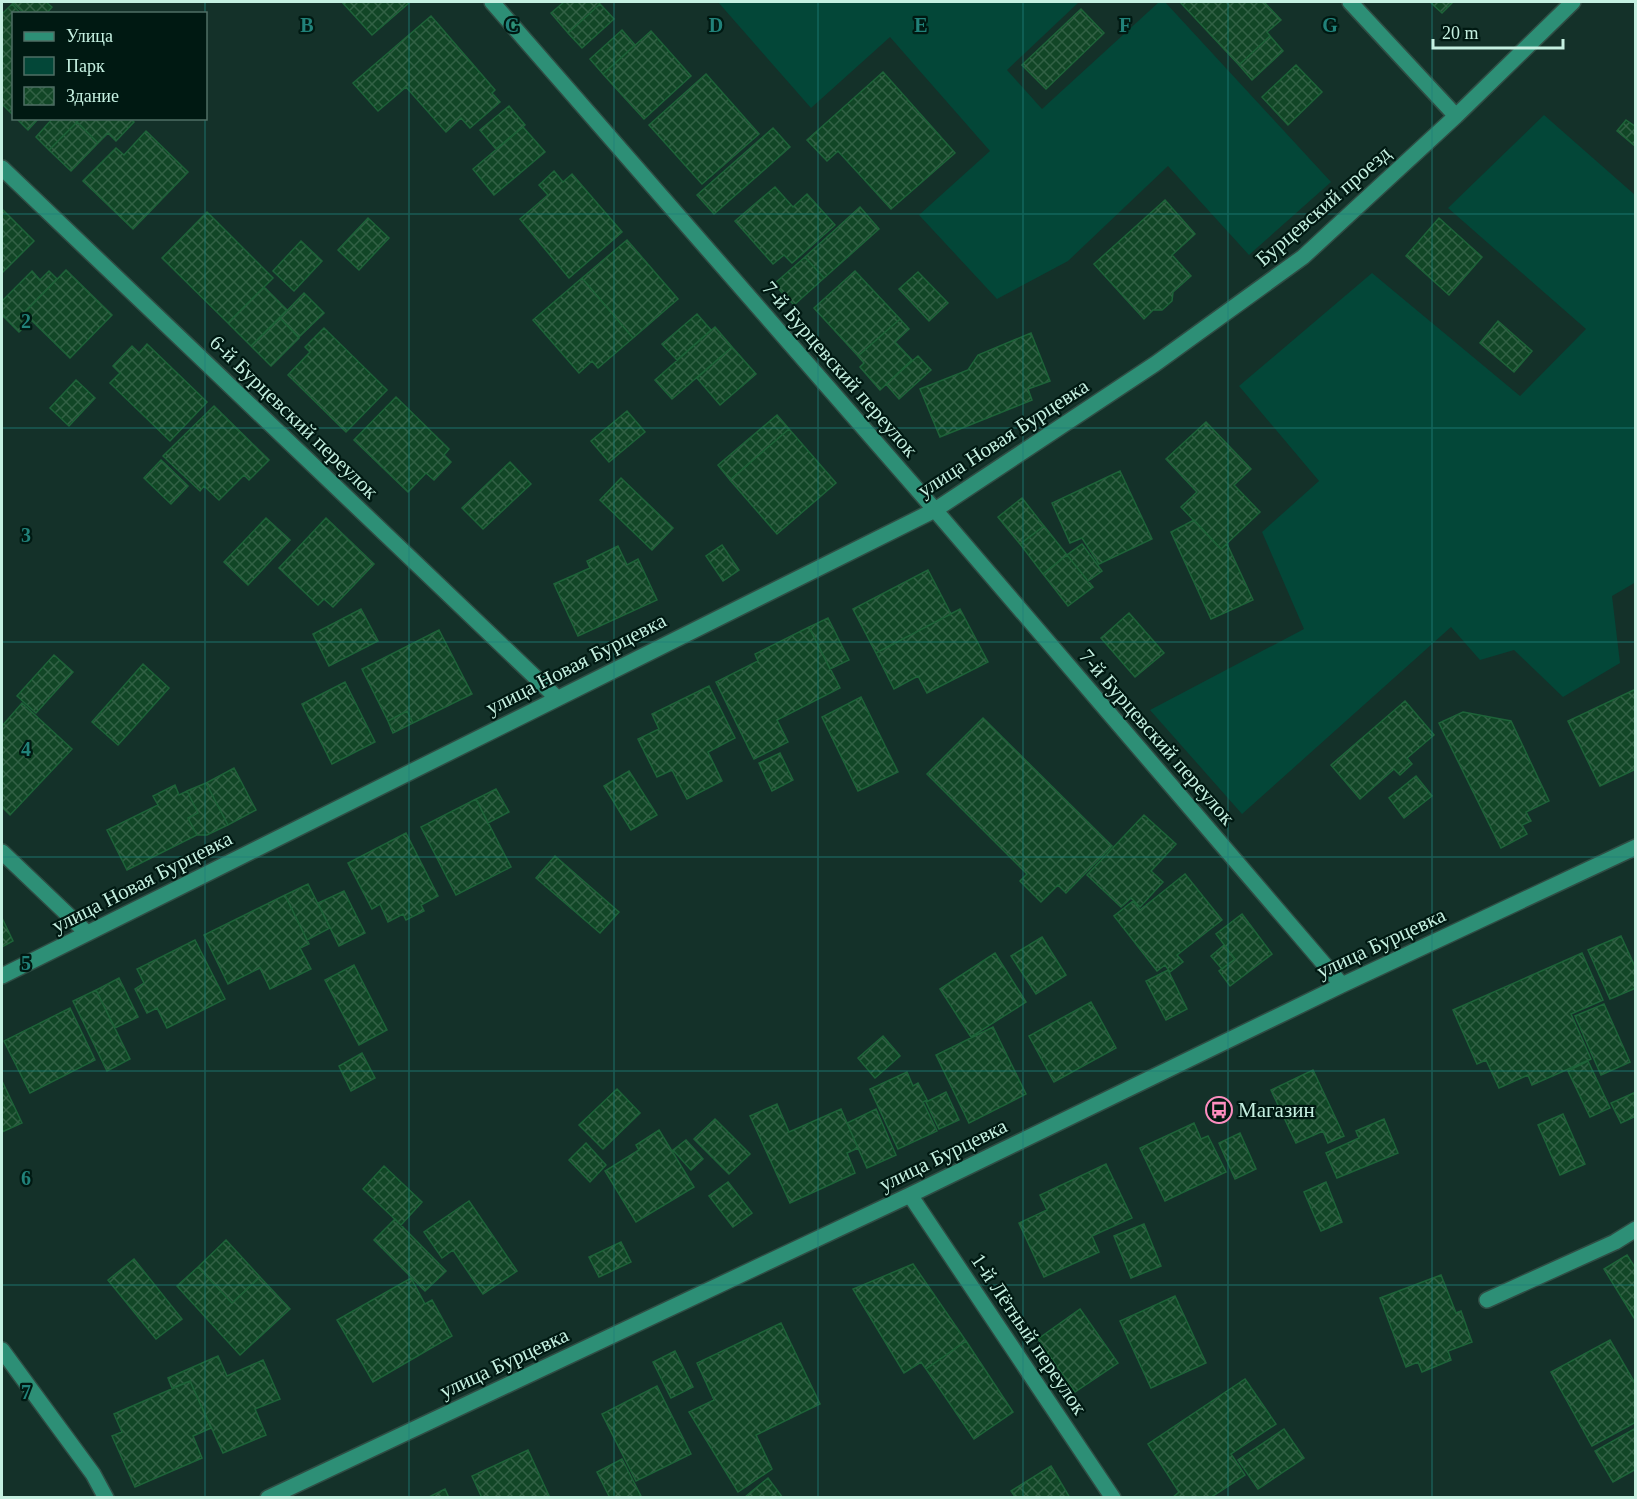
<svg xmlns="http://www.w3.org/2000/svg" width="1637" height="1499" viewBox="0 0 1637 1499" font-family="'Times New Roman',serif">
  <defs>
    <pattern id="building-cross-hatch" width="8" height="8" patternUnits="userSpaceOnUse" patternTransform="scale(1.5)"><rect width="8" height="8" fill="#114626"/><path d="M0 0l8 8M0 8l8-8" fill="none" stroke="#326145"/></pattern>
  </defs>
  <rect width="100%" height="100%" fill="#143129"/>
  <!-- green -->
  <path fill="#034738" d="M718,2H1079L1007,70L1042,109L1159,2H1165L1331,182L1249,255L1168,166L1068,261L997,299L919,215L990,151L890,37L811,108Z
    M1544,115L1635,195L1636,582L1612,596L1620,663L1563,697L1514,650L1480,660L1451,627L1242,814L1150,710L1304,629L1262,532L1319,481L1239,386L1372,273L1520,396L1586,329L1448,208Z"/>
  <!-- building -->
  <path fill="url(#building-cross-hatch)" stroke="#1e6339" stroke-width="1.5" d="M12,2H46L52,7L46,14H25Z
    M342,2H410L372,35Z
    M564,2H598L600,4L568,33L551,13Z
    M1180,2H1264L1281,20L1267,32L1270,36L1239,65Z
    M1430,2H1453L1442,13Z
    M12,4L21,14H14V116L2,104V14Z
    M600,4L614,19L582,48L568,33Z
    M1081,9L1104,33L1046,89L1022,65Z
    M431,16L495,90L492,93L500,102L470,128L461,118L446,132L406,87L378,111L353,83Z
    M622,30L635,45L603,74L590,59Z
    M651,31L691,76L644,119L603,74Z
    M1270,36L1283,51L1252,80L1239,65Z
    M1296,65L1322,92L1288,125L1262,97Z
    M883,72L955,153L891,209L838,151L827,161L807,140Z
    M706,74L759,134L702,184L649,125Z
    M509,106L525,125L496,149L480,130Z
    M16,118H39L28,130Z
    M53,118H73L77,122L49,150L36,137Z
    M80,118H130L134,122L116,141L108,133L98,143L77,122Z
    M1626,120L1636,127V147L1617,131Z
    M77,122L98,143L71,171L49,150Z
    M523,127L545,152L494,195L473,169Z
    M773,128L790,147L714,214L697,195Z
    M146,131L188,172L133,229L83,181L116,148L124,155Z
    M554,171L563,182L572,174L622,232L569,278L520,219L548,195L539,185Z
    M775,187L793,207L807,194L835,225L792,263L784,255L773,264L735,221Z
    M1165,200L1195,234L1172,255L1191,276L1173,292L1172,301L1162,310H1153L1144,319L1094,264Z
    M860,207L879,229L824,278L805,257Z
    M2,209L34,241L2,273Z
    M207,212L273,278L228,323L162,258Z
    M368,218L389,238L359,270L338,250Z
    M1439,218L1482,257L1449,295L1406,256Z
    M627,240L678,299L633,338L582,278Z
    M301,241L322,261L294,291L273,271Z
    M805,257L824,278L794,305L774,284Z
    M66,270L112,315L70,358L24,313Z
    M32,271L40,280L49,271L57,279L24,313L31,321L19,332L2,315V301Z
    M855,271L900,319L858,356L814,308Z
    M918,272L948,303L929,321L899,289Z
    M582,278L633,338L598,368L592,361L579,373L533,320Z
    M264,287L287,310L251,346L228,323Z
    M304,293L324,313L299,337L280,318Z
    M697,314L711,330L677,360L662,344Z
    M280,318L299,338L271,366L251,346Z
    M900,319L909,329L895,342L912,360L880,390L860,367L864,363L858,356Z
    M1498,321L1532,351L1514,372L1480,343Z
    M715,327L732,347L672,399L655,380Z
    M324,328L387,390L346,432L288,375L310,352L305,347Z
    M1031,333L1050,381L1028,389L1032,400L940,437L920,389L968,370L978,355Z
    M147,344L207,402L170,441L110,383L120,373L113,366L132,346L139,353Z
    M732,347L756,374L720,405L697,378Z
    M918,356L931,370L899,399L886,384Z
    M76,380L95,398L69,426L50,408Z
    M396,397L449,449L444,455L451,462L434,480L426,473L408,492L354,440Z
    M214,406L269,460L249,480L244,475L219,500L204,486L200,491L163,456Z
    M627,411L645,432L609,462L591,441Z
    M777,415L789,429L730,480L718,465Z
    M1206,422L1251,469L1234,485L1260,512L1221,549L1181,507L1197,492L1166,459Z
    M789,429L836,483L777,534L730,480Z
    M161,460L188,486L171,504L144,478Z
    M510,462L531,484L483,529L462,508Z
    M1120,471L1152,539L1099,564L1082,538L1070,543L1052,503Z
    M621,478L673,528L652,550L600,500Z
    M1022,498L1044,526L1020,544L998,517Z
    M266,518L290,540L248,585L224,562Z
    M326,518L374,564L333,607L324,599L318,605L279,568Z
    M1194,520L1221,549L1227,544L1253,600L1211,619L1171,532Z
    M1044,526L1067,555L1043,574L1020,544Z
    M1082,544L1102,571L1088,581L1067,555Z
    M722,545L739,570L723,581L706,556Z
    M618,546L627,565L638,559L657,600L578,636L554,584L590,568L587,561Z
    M1067,555L1093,587L1068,606L1043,574Z
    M928,570L951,614L876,653L853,609Z
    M361,609L378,641L329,666L313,634Z
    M960,609L988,662L927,693L918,676L894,689L876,653Z
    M1129,613L1164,653L1135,677L1101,638Z
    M828,618L849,660L830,669L809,627Z
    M809,627L840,688L777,720L788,742L754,759L716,682L758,661L755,654Z
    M439,630L472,694L413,723L407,711L388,721L362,669Z
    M54,655L73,672L36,713L17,696Z
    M143,664L169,688L118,745L92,722Z
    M345,682L375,742L332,764L302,704Z
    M709,686L735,738L708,752L722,781L687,799L672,770L657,777L638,739L659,729L652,714Z
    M1636,689V769L1600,786L1568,721Z
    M861,697L898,772L858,791L822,717Z
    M1405,701L1434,735L1407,758L1412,764L1400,775L1394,769L1360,799L1331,765Z
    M22,703L72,749L10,815L2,807V726Z
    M407,711L413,723L393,733L388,721Z
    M1463,712L1511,721L1549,801L1526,812L1531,821L1522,825L1527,834L1501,848L1439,723Z
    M983,718L1112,846L1066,893L1058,885L1041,902L1020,881L1027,874L927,774Z
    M780,753L793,780L772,791L759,763Z
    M234,768L256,810L228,825L206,783Z
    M629,771L657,815L631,830L604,786Z
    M1416,776L1432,796L1404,818L1389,798Z
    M206,783L228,825L207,835H197L188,818L198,813L187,791Z
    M175,785L179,795L187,791L198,813L188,818L197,835L127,870L107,830L158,805L153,796Z
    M496,789L509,812L488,823L476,799Z
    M476,799L511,867L456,895L421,827Z
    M1144,815L1176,844L1151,871L1163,882L1140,907L1131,898L1121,907L1087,875Z
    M406,833L438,896L421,905L424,911L406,920L403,914L388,922L380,904L372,909L348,863Z
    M555,856L619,912L600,933L536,878Z
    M1185,874L1222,920L1177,955L1183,962L1170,972L1165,965L1157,971L1114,916L1133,901L1140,910Z
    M308,884L330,928L307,940L285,895Z
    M344,891L365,933L339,946L318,903Z
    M285,895L309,944L300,948L311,969L270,989L260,968L228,984L204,935Z
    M1242,914L1272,954L1230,986L1219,971L1235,959L1216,934Z
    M2,918L13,941L2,947Z
    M1621,936L1636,969V988L1610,999L1588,950Z
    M1042,937L1066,975L1036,994L1011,956Z
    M195,940L225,999L167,1028L157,1008L147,1013L135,989L144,983L137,969Z
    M1224,945L1235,959L1222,969L1211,956Z
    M995,953L1026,1002L971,1037L940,989Z
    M1582,953L1603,1000L1571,1014L1591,1059L1532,1085L1528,1075L1499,1088L1486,1060L1477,1064L1453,1010Z
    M354,965L387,1030L359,1045L325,980Z
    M1168,970L1187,1009L1166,1020L1146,981Z
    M119,978L138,1017L115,1028L96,990Z
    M96,990L130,1059L107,1071L73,1001Z
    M1091,1002L1116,1048L1054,1082L1029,1036Z
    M1604,1004L1630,1062L1601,1075L1575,1016Z
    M70,1008L95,1060L30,1093L4,1041Z
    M993,1027L1026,1094L969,1123L936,1055Z
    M883,1036L900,1056L875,1078L858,1058Z
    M362,1053L375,1078L351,1091L339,1066Z
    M1588,1061L1610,1108L1590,1117L1568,1071Z
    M1313,1070L1344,1136L1328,1143L1323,1131L1296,1143L1271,1090Z
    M907,1072L913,1086L918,1083L927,1100L923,1102L937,1131L898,1149L870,1089Z
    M2,1081L22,1123L2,1132Z
    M617,1089L640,1113L603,1149L579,1125Z
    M946,1092L959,1120L939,1129L926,1102Z
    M1636,1092V1116L1621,1123L1611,1103Z
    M777,1104L789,1132L841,1109L858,1148L847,1153L855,1173L790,1203L750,1116Z
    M876,1109L896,1155L867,1168L847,1123Z
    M1563,1114L1585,1164L1560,1175L1538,1125Z
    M715,1119L750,1154L729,1174L694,1139Z
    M1384,1119L1398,1153L1337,1178L1326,1153L1359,1138L1356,1131Z
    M1194,1123L1201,1139L1208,1136L1226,1172L1165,1201L1140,1148Z
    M659,1130L694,1187L636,1222L605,1171L639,1150L636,1145Z
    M1240,1133L1256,1169L1235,1179L1219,1143Z
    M686,1140L703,1159L691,1170L673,1150Z
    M586,1143L606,1165L590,1182L569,1160Z
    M1106,1164L1132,1218L1092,1236L1099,1252L1044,1277L1019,1223L1047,1210L1040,1195Z
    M384,1166L422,1202L401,1225L363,1189Z
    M728,1182L752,1213L733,1227L709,1196Z
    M1326,1182L1342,1222L1321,1231L1304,1192Z
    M469,1201L517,1271L483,1294L453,1250L442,1258L424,1232Z
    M395,1219L446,1271L425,1291L374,1240Z
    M1144,1224L1161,1266L1131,1278L1114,1236Z
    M226,1240L260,1277L232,1303L198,1267Z
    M621,1242L631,1262L599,1277L589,1257Z
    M1627,1255L1636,1269V1321L1604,1269Z
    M134,1259L182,1319L156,1339L108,1280Z
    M913,1264L966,1341L926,1369L921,1362L904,1373L853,1289Z
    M198,1267L232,1303L260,1277L290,1309L240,1355L177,1286Z
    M1441,1275L1456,1313L1461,1311L1472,1342L1448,1351L1451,1360L1422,1372L1418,1362L1406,1367L1380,1298Z
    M411,1278L425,1304L432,1300L452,1336L373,1382L337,1320Z
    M1175,1296L1206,1363L1151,1388L1120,1321Z
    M1080,1309L1118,1363L1075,1392L1038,1339Z
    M781,1323L820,1404L756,1435L772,1469L738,1492L689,1412L714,1400L697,1363Z
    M1610,1340L1636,1385V1422L1592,1446L1551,1372Z
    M966,1341L1013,1412L974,1439L926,1369Z
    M675,1351L693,1387L671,1398L653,1362Z
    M218,1356L227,1376L263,1360L280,1399L255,1409L266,1435L223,1453L190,1381L172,1388L168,1378Z
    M1245,1379L1276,1424L1231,1454L1245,1475L1210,1498H1172L1179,1492L1148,1444Z
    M190,1381L211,1428L193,1436L202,1458L135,1487L112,1436L122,1432L114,1414Z
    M657,1386L691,1454L636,1481L602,1414Z
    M1636,1428V1469L1613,1482L1595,1451Z
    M1284,1429L1304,1458L1258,1489L1238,1460Z
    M528,1450L550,1498H482L472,1476Z
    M622,1459L642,1498H610L597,1472Z
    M1051,1466L1070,1498H1016L1011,1491Z
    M768,1478L783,1498H746L745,1497Z
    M445,1489L449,1498H427Z"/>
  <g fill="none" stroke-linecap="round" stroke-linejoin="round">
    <defs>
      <path id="minor" d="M492,2L935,510L1342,985
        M1350,2L1456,116
        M2,168L557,698
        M2,852L87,933
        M2,976L935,510L1155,364L1303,257L1456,116L1573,2
        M910,1195L1113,1498
        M1487,1300L1615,1242L1636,1229
        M2,1350L93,1474L106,1498
        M268,1498L910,1195L1342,985L1636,847"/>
    </defs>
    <!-- minor casing -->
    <use href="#minor" stroke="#2f4d44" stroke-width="18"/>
    <!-- minor -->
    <use href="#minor" stroke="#2d8f76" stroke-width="15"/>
  </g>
  <!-- grid -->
  <path fill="none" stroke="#21827a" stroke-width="1.5" stroke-opacity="0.55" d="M205,2V14M409,2V1498M614,2V1498M818,2V1498M1023,2V1498M1228,2V1498M1432,2V1498M205,118V1498M2,214H1636M2,428H1636M2,642H1636M2,857H1636M2,1071H1636M2,1285H1636"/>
  <!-- icons -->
  <defs>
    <symbol id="bus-ring" viewBox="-11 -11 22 22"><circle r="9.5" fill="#001912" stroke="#fd8ec0" stroke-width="1.5"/><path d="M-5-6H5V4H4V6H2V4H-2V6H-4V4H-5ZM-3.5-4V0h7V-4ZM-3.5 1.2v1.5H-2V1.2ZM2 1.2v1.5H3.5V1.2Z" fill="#fd8ec0"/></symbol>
  </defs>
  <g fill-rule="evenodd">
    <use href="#bus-ring" x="1204" y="1095" width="30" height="30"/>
  </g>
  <g text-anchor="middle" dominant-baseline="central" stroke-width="4.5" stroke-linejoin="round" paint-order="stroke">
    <!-- street labels -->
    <g font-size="21" fill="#c5f0e1" stroke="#001912">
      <text transform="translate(1323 206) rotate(-41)">Бурцевский проезд</text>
      <text transform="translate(840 369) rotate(49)">7-й Бурцевский переулок</text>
      <text transform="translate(294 417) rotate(44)">6-й Бурцевский переулок</text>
      <text transform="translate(1003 438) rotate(-33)">улица Новая Бурцевка</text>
      <text transform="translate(576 664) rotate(-27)">улица Новая Бурцевка</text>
      <text transform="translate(1157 737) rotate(49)">7-й Бурцевский переулок</text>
      <text transform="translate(142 882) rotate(-27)">улица Новая Бурцевка</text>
      <text transform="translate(1381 943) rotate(-25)">улица Бурцевка</text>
      <text transform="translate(943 1155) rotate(-26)">улица Бурцевка</text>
      <text transform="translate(1029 1334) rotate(56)">1-й Лётный переулок</text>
      <text transform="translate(504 1363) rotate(-25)">улица Бурцевка</text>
    </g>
    <!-- poi labels -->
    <g font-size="21" fill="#c5f0e1" stroke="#001912" text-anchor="start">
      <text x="1238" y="1110">Магазин</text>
    </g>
  </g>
  <g font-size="20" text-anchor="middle" font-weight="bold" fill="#21827a" stroke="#001912" stroke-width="4.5" stroke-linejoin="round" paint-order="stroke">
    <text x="307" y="32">B</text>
    <text x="512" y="32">C</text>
    <text x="716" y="32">D</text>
    <text x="921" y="32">E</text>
    <text x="1125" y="32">F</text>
    <text x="1330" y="32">G</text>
    <text x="26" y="328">2</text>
    <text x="26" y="542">3</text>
    <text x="26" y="756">4</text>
    <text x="26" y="970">5</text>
    <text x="26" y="1185">6</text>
    <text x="26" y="1399">7</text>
  </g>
  <!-- border -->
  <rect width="1637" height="1499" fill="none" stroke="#c5f0e1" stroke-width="6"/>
  <!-- legend -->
  <rect x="12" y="12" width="195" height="108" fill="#001912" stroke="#4f6f65" stroke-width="1.5"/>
  <rect x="24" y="32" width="30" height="9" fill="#2d8f76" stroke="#4f6f65" stroke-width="1.5"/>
  <text x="66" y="42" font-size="18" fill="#c5f0e1">Улица</text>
  <rect x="24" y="57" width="30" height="18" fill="#034738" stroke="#4f6f65" stroke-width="1.5"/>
  <text x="66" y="72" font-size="18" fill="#c5f0e1">Парк</text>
  <rect x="24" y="87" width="30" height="18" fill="url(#building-cross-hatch)" stroke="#4f6f65" stroke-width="1.5"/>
  <text x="66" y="102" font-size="18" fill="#c5f0e1">Здание</text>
  <!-- scale -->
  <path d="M1433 39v9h130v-9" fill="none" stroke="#c5f0e1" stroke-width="3"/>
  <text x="1442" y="39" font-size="18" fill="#c5f0e1" stroke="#001912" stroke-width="4.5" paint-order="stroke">20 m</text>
</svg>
